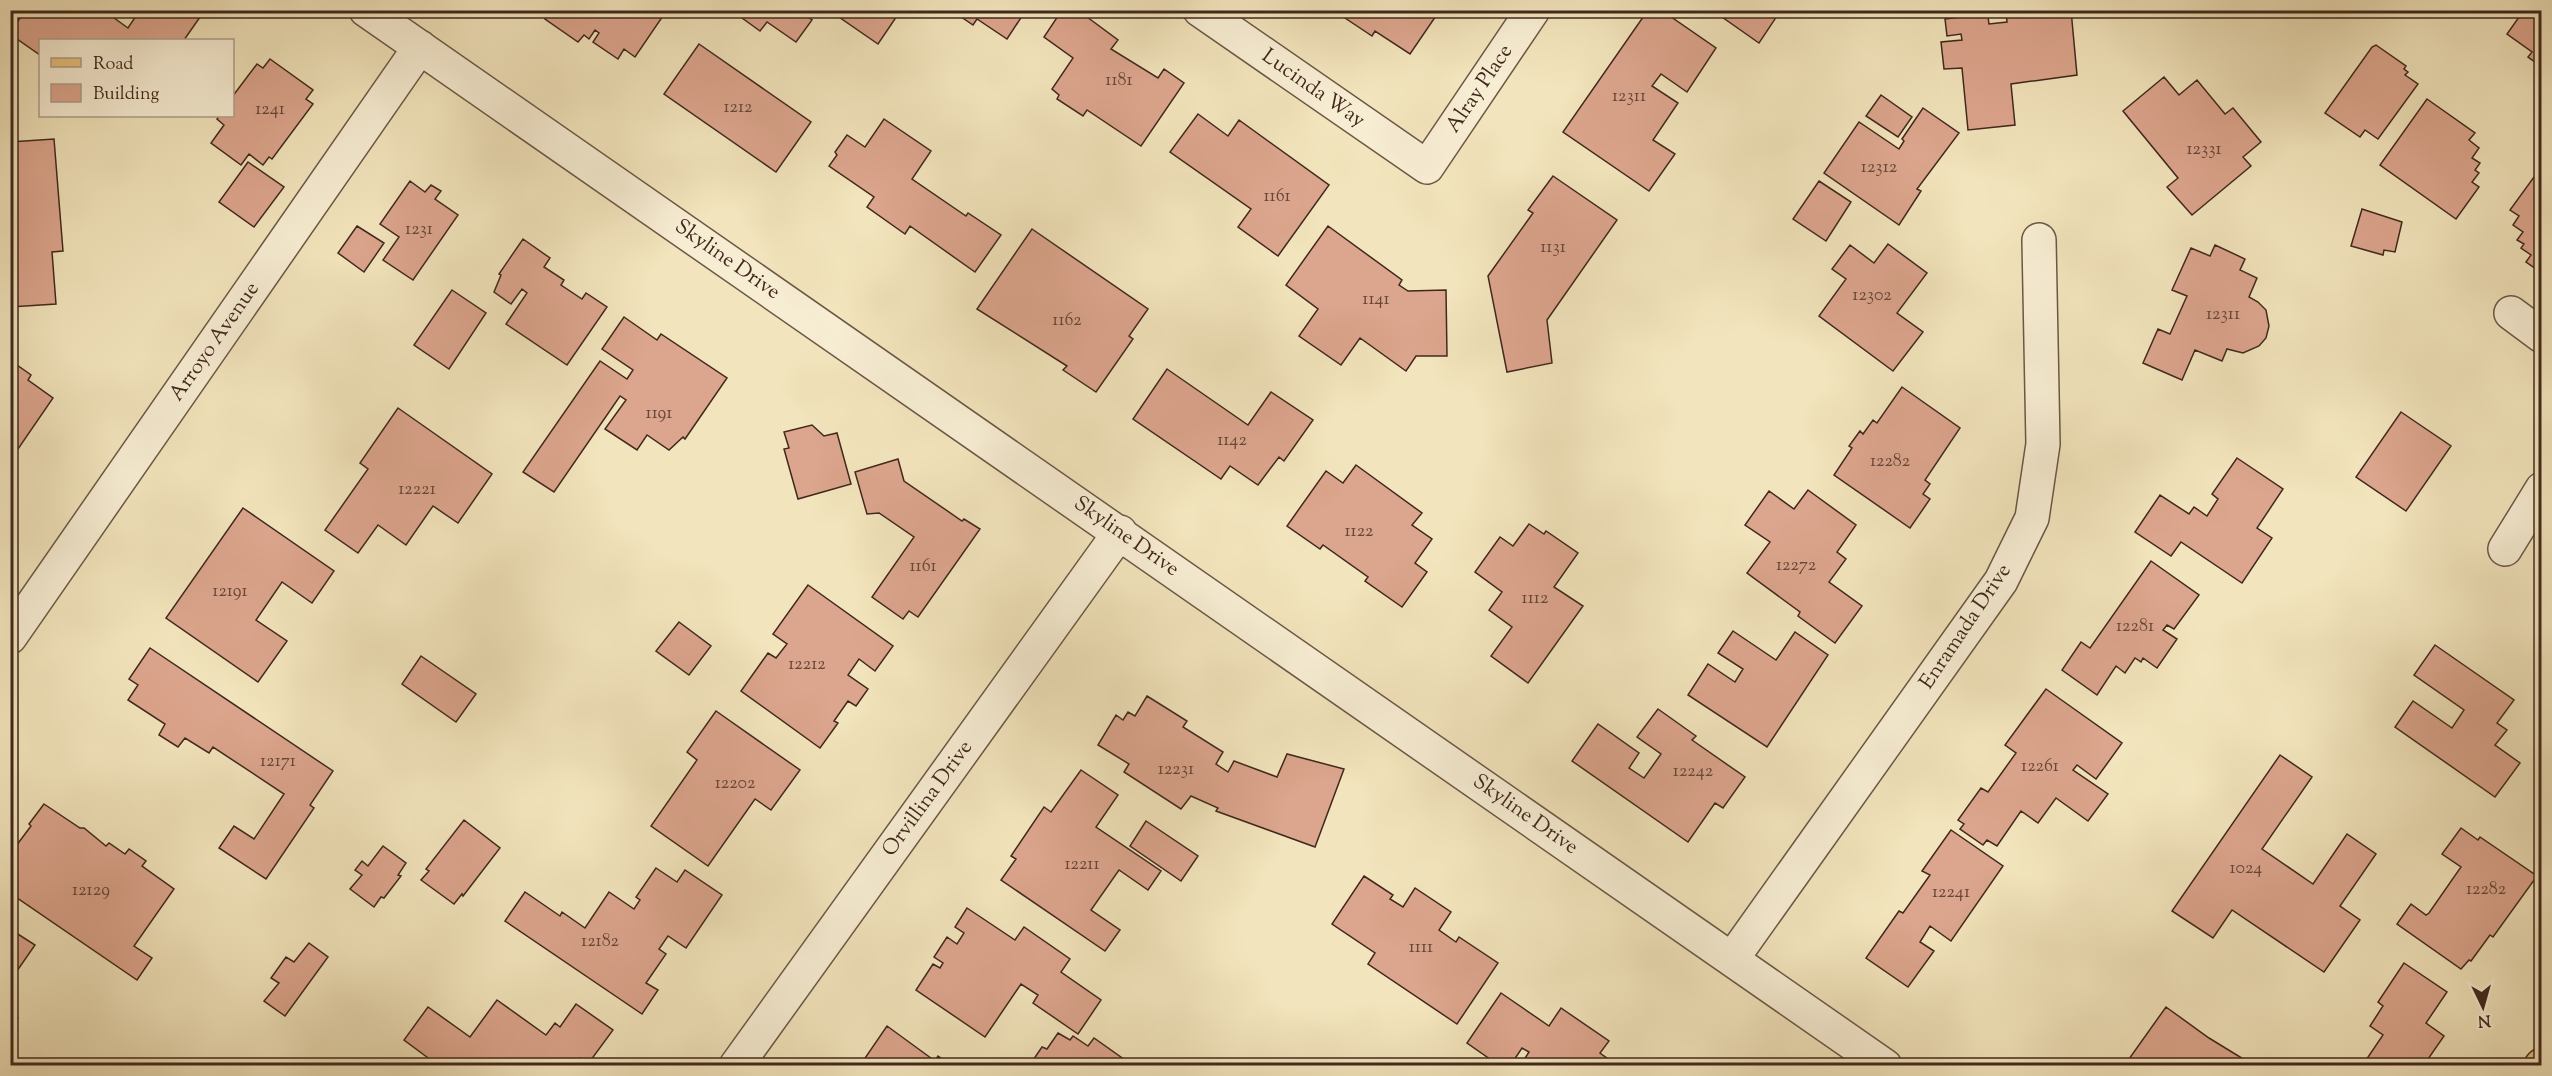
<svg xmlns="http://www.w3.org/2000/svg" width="2552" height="1076" viewBox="0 0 2552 1076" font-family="'Sorts Mill Goudy',serif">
  <rect width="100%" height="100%" fill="#f2e4bc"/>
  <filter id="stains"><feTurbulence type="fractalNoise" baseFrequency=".00333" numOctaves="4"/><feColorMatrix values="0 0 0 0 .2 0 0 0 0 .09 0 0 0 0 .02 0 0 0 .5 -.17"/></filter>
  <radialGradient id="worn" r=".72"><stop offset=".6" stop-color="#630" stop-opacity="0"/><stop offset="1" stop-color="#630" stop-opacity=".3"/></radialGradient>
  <!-- building -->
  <path fill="#dca58d" stroke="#40281d" stroke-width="1.5" d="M25,10H103L128,28L140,10H205L184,40H40V55L10,34Z
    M548,10H667L635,57L624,49L618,59L593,42L599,33L595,30L589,39L584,35L578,42L545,19L550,12Z
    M731,10H799L812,20L796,42L767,22L760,31Z
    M839,10H901L878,44L836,15Z
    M951,10H1026L1007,39L977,19L973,25Z
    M1062,10H1079L1083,14L1118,40L1111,49L1158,78L1164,69L1184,83L1141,146L1087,110L1083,116L1057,99L1059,95L1052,89L1073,58L1044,37Z
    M1333,10H1440L1410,54L1375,31L1372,36Z
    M1648,10H1661L1716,48L1687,92L1661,74L1652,86L1678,103L1653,140L1675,154L1649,191L1563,132Z
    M1712,10H1781L1759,43Z
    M1959,10H1987L1989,24L2007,22L2006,10H2071L2077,75L2011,84L2015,125L1968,130L1962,68L1944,69L1941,42L1962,40L1961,34L1947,36L1945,19L1960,17Z
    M2524,10H2542V67L2528,57L2532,52L2507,34Z
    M699,44L811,122L776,172L664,94Z
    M2376,45L2406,66L2404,69L2408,72L2405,75L2418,84L2378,139L2365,130L2360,137L2325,113L2372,47Z
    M270,59L313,90L306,99L313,104L272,159L269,157L263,165L249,154L241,165L211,143L224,125L217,119L219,116H232V97L257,64L263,68Z
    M2164,77L2179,95L2197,80L2225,114L2233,108L2261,142L2243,157L2251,166L2192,215L2167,187L2178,178L2123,111Z
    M1881,95L1912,117L1898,137L1866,116Z
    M2427,99L2475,133L2469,140L2479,148L2472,158L2480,163L2475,170L2479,173L2472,182L2479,187L2456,219L2380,165Z
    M1923,108L1959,133L1917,189L1921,191L1899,225L1824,173L1859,122L1899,149L1904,141L1902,139Z
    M1198,114L1228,136L1239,120L1329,185L1278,256L1238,227L1251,209L1170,152Z
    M884,119L931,151L912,179L966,216L968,213L1001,235L975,272L910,226L905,234L867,207L874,197L829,166L837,155L835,152L847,135L865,147Z
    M54,139L63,251L52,252L56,304L10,307V142Z
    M248,162L284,187L254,227L219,202Z
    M2542,166V273L2526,262L2531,255L2521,248L2524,244L2517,240L2523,232L2513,225L2519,216L2510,210Z
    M1553,176L1617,220L1547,320L1552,363L1507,372L1488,276L1533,213L1528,210Z
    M410,181L425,192L431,185L441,191L435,199L458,215L413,280L383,260L399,237L380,224Z
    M1819,181L1851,202L1826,241L1793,219Z
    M2362,209L2402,222L2395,252L2384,250L2383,255L2351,246Z
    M357,226L384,243L364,272L338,253Z
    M1328,226L1402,280L1399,285L1408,291L1446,290L1447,356H1416L1406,371L1360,338L1341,365L1299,336L1318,309L1286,285Z
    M1032,229L1148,309L1129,336L1133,339L1096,392L1063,370L1067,366L977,309Z
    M523,239L550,258L544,267L564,280L561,285L582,299L586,293L607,307L567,365L506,324L527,293L522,289L511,304L494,292L501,275L499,274Z
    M1888,244L1927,273L1897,313L1923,332L1893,371L1819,316L1846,279L1832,269L1850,245L1874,263Z
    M2215,245L2245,259L2240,270L2257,278L2249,297L2258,302L2266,310L2269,326L2266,338L2259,346L2243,353L2227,349L2222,361L2195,350L2182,380L2143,363L2158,329L2170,334L2187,296L2172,290L2191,248L2210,256Z
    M452,290L486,313L449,369L414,345Z
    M624,317L657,340L661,334L727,378L685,439L683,437L669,450L647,435L637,450L605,429L626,400L620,396L554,492L523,472L600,361L627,379L633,370L602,349Z
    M10,360L31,375L28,380L53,398L18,449L10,444Z
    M1167,369L1248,425L1271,392L1313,420L1284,461L1279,457L1258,485L1230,466L1221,479L1133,419Z
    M1902,387L1960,428L1925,480L1930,484L1923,494L1930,499L1910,528L1834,475L1852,448L1849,446L1860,431L1863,434L1873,420L1877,423Z
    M398,408L492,474L458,523L433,506L406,545L378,525L358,553L325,530L368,469L360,463Z
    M2401,412L2451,446L2406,511L2356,477Z
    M812,425L824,436L837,433L851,484L798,499L784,449L789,448L784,432Z
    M2237,458L2283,489L2257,528L2272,538L2242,583L2181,542L2171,556L2135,532L2160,495L2189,514L2194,507L2207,516L2218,499L2212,494Z
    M898,459L904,481L962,521L964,519L980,529L918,617L909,611L903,619L872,597L914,537L879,513L867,514L855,472Z
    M1356,465L1422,513L1412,525L1432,539L1415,563L1427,572L1402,607L1365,581L1368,577L1323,545L1320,549L1287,526L1326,471L1343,483Z
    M1808,490L1856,525L1837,552L1846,559L1829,582L1862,606L1835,643L1798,616L1800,612L1747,573L1770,542L1745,525L1769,491L1794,509Z
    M243,508L334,571L312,603L282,582L256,620L287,641L258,682L166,618Z
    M1529,524L1544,534L1546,531L1578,553L1554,587L1583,606L1528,683L1491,656L1512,627L1489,610L1502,592L1475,572L1500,537L1513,546Z
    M2151,561L2199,595L2174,629L2167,625L2163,630L2177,639L2157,668L2143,658L2141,662L2135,658L2125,673L2116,666L2097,695L2062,670L2081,642L2090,648Z
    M808,585L893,646L875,671L859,659L848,675L868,689L856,706L848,701L834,721L838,723L820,748L741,691L768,653L776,658L787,644L773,634Z
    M679,622L711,646L689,675L656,651Z
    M1733,631L1776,660L1795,632L1828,655L1767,747L1688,695L1708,664L1735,682L1743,669L1718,653Z
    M2435,645L2514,700L2497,723L2507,730L2495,745L2520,763L2495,797L2395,727L2413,701L2452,728L2464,710L2414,675Z
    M150,648L333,771L310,805L314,808L266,879L219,848L234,826L254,839L284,794L213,747L209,753L185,738L178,747L159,735L165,724L128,700L138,685L129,679Z
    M421,656L476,694L456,722L402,684Z
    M2046,689L2122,743L2096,779L2077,765L2073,770L2108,794L2088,821L2056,798L2038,823L2021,811L1997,846L1987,840L1983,845L1960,829L1964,824L1958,820L1981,788L1988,792L2016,753L2005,745Z
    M1147,696L1187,721L1183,727L1223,752L1216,764L1228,772L1234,761L1277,777L1287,754L1344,769L1315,847L1216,811L1218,808L1191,796L1181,809L1124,772L1129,764L1098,745L1116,715L1123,720L1128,712L1135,716Z
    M1658,709L1696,736L1692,740L1745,777L1723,808L1715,803L1688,842L1572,761L1598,724L1639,753L1629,768L1644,778L1661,754L1637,737Z
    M716,711L800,770L771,810L755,799L708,866L651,826L697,760L687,752Z
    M2280,755L2312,777L2262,849L2313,884L2347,834L2376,854L2340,906L2360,920L2324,972L2232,910L2213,938L2172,911Z
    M1081,770L1118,795L1096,827L1161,871L1148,890L1119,870L1091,910L1120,930L1105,951L1001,880L1016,859L1011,856L1044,807L1051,812Z
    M44,804L80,828H84L106,846L109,843L125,854L129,849L146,861L142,866L174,889L134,946L152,958L137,980L10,893V854L31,826L29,824Z
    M464,820L500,848L463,896L462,894L454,904L421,880L429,871L426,869Z
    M1146,821L1198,856L1181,881L1130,846Z
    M2461,828L2478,840L2480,837L2537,876L2493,937L2490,935L2471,961L2469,960L2461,969L2397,924L2411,904L2426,915L2429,913L2461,867L2442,854Z
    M1951,830L2003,866L1951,941L1930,926L1920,942L1934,951L1908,987L1866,958L1899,911L1903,913L1930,875L1922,871Z
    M383,846L406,863L398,875L401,876L384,898L381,897L374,907L350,889L362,875L355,870L362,861L368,866Z
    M656,868L677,882L685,870L722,895L686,948L668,936L659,949L666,954L646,983L658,990L642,1014L505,921L525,892L560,916L562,912L585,928L609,892L634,909L640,900L636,897Z
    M1364,876L1393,895L1390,899L1403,907L1415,888L1451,912L1439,930L1456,942L1459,937L1498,963L1457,1024L1368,964L1375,953L1332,924Z
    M967,908L1015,940L1024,927L1070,959L1061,972L1101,1000L1078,1034L1033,1003L1038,995L1021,984L985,1037L916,990L933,964L940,968L943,963L934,957L947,937L957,944L964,933L955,927Z
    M10,929L35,945L10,981Z
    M309,943L328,957L285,1016L264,1001L279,983L271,978L286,957L294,962Z
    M2404,963L2447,992L2426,1023L2444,1036L2428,1059L2437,1066H2362L2383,1035L2370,1026L2383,1006L2378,1002Z
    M1501,993L1549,1026L1561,1008L1609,1041L1600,1053L1618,1066H1520L1529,1052L1522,1048L1510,1066H1500L1467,1043Z
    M497,1000L546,1035L555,1023L560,1027L576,1004L613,1030L588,1064L580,1058L574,1066H439L404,1040L428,1007L470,1037Z
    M2166,1007L2209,1038L2245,1060L2241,1066H2124Z
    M10,1013L18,1018L10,1029Z
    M887,1026L935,1061L938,1056L951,1065L869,1066L863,1061Z
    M1058,1033L1070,1040L1073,1036L1088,1046L1094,1038L1125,1060L1121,1066H1029L1042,1047L1047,1049Z"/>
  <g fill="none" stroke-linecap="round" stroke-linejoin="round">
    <defs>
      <path id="minor" d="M366,10L1885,1066
        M1200,10L1427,167L1533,10
        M2511,313L2542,336
        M2505,549L2542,489
        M10,637L420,47
        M1732,959L2001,581L2032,518L2043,444L2039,240
        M736,1066L1120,532"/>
      <path id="major" d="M2541,1066L2542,1065"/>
    </defs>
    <!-- minor casing -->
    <use href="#minor" stroke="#6c5745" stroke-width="36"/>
    <!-- major casing -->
    <use href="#major" stroke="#40281d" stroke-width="36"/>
    <!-- minor -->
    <use href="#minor" stroke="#f7edd3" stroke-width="33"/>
    <!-- major -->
    <use href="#major" stroke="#e9c27e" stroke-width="33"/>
  </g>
  <g text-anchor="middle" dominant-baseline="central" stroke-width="6" stroke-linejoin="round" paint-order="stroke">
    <!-- number labels -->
    <g font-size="18" fill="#674739">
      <text x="1119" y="81">1181</text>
      <text x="1629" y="97">12311</text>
      <text x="738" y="108">1212</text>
      <text x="270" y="110">1241</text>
      <text x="2204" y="150">12331</text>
      <text x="1879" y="168">12312</text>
      <text x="1277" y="197">1161</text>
      <text x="419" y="230">1231</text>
      <text x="1553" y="248">1131</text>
      <text x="1872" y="296">12302</text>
      <text x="1376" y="300">1141</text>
      <text x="2223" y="315">12311</text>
      <text x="1067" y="321">1162</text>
      <text x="659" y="414">1191</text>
      <text x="1232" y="441">1142</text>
      <text x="1890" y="462">12282</text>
      <text x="417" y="490">12221</text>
      <text x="1359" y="532">1122</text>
      <text x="1796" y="566">12272</text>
      <text x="923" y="567">1161</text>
      <text x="230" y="592">12191</text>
      <text x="1535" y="599">1112</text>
      <text x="2135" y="627">12281</text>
      <text x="807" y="665">12212</text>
      <text x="278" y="762">12171</text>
      <text x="2040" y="767">12261</text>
      <text x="1176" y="770">12231</text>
      <text x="1693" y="772">12242</text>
      <text x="735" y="784">12202</text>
      <text x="1082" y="865">12211</text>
      <text x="2246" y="869">1024</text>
      <text x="2486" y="890">12282</text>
      <text x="91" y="891">12129</text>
      <text x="1951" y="893">12241</text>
      <text x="600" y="942">12182</text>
      <text x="1421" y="948">1111</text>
    </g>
    <!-- street labels -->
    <g font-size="21" fill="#40281d" stroke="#f7edd3">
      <text transform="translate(1313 89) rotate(35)">Lucinda Way</text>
      <text transform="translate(1480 89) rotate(-56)">Alray Place</text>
      <text transform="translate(727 260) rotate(35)">Skyline Drive</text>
      <text transform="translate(215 342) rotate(-55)">Arroyo Avenue</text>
      <text transform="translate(1126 537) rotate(35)">Skyline Drive</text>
      <text transform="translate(1966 627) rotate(-56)">Enramada Drive</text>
      <text transform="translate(928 799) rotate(-54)">Orvillina Drive</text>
      <text transform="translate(1525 815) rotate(35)">Skyline Drive</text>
    </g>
  </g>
  <!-- margin -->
  <rect width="2552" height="1076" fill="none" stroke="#f2e4bc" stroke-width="36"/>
  <rect x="12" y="12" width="2528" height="1052" fill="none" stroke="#40281d" stroke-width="3"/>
  <rect x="18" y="18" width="2516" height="1040" fill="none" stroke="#40281d" stroke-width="1.5"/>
  <!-- legend -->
  <rect x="39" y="39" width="195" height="78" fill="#f7edd3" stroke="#ae9e8a" stroke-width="1.5"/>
  <rect x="51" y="58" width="30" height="9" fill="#e9c27e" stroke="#ae9e8a" stroke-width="1.5"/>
  <text x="93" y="69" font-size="18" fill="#40281d">Road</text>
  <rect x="51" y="84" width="30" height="18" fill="#dca58d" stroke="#ae9e8a" stroke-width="1.5"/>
  <text x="93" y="99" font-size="18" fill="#40281d">Building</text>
  <!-- north arrow -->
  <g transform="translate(2483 1007) rotate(175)" stroke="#f7edd3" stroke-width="4.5" paint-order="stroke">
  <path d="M0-4.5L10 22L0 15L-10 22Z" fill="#40281d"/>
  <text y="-9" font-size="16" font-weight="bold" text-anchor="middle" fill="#40281d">N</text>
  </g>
  <rect width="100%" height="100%" filter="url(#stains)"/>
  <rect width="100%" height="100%" fill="url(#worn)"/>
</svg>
